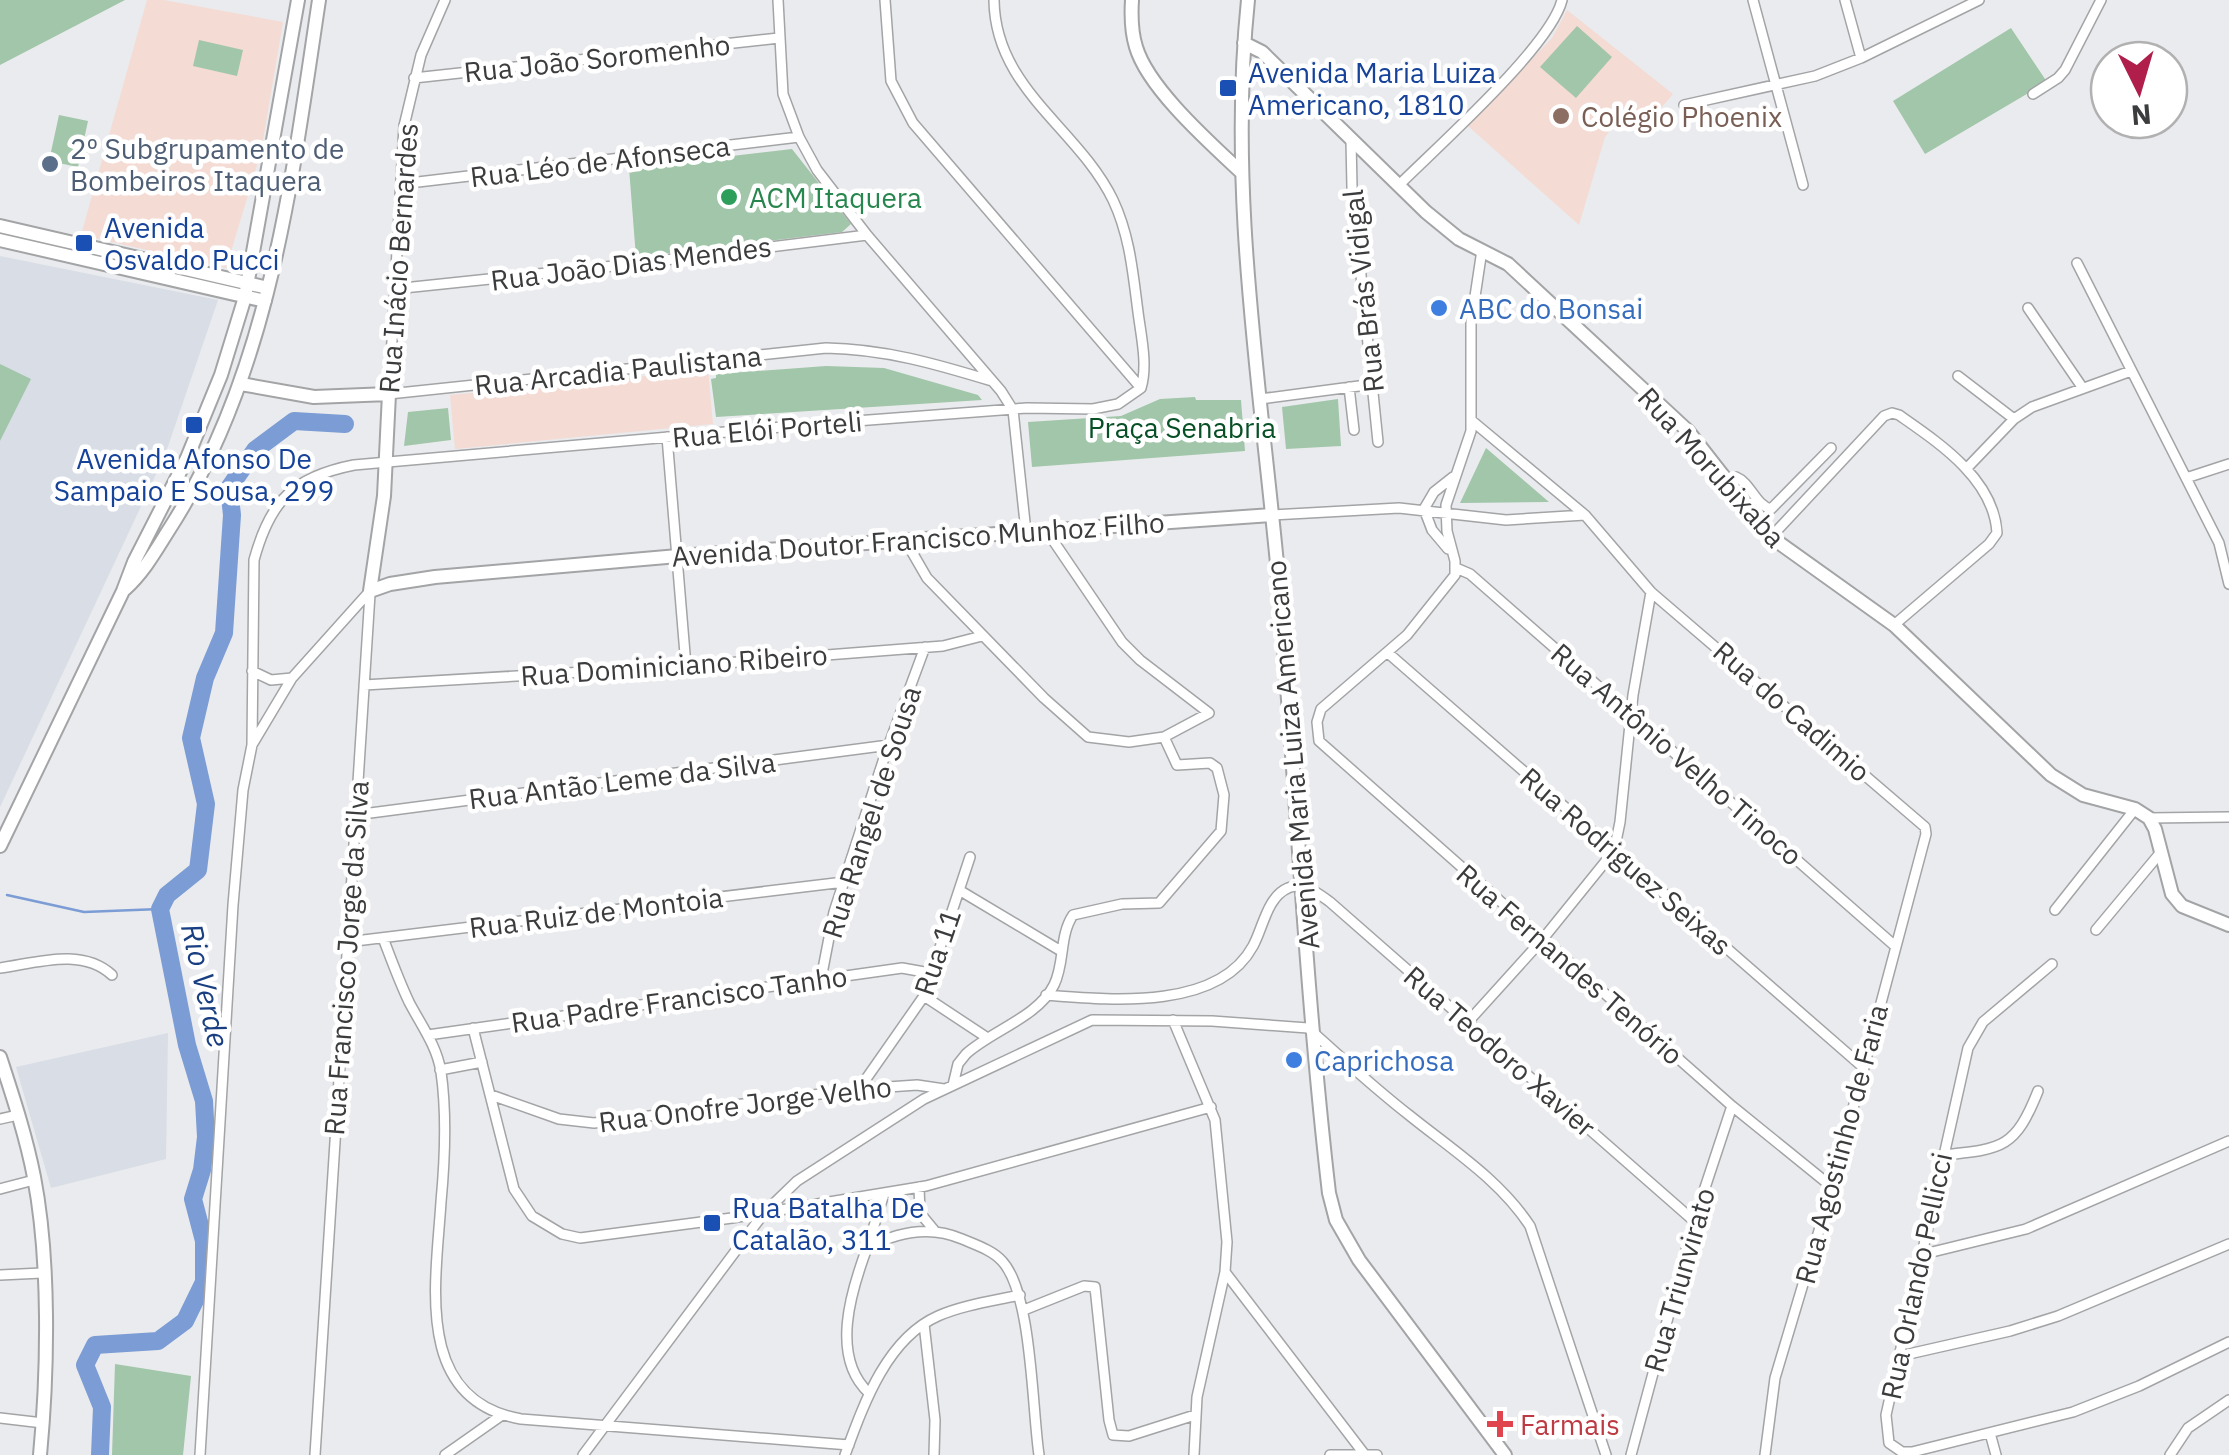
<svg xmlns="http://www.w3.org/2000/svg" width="2229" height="1455" viewBox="0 0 2229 1455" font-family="'IBM Plex Sans',sans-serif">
  <rect width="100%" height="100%" fill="#eaebee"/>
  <!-- built -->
  <path fill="#d8dde6" d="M0,256L218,300L165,455L0,807Z
    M168,1033L166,1159L51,1188L16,1067Z"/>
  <!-- education -->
  <path fill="#f4dbd3" d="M147,0H164L283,22L261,152L226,268L81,235Z
    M1567,10L1673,94L1656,114L1615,124L1605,137L1579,225L1468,126L1552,38Z
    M708,370L713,424L455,449L450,395Z"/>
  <!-- green -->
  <path fill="#a1c6a9" d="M0,0H125L0,65Z
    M1577,26L1612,57L1576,98L1540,67Z
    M2011,28L2047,82L1925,154L1893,101Z
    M199,40L243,50L237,76L193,66Z
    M59,115L88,121L78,167L49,161Z
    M792,149L851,224L842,232L636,257L629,168Z
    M0,364L31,379L0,441Z
    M826,366L884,368L978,395L982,400L716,417L711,379L716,378V374Z
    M1195,397L1196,400H1241L1245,451L1032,467L1028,422L1121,416L1160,399Z
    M1338,399L1341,446L1286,449L1282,407Z
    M448,408L451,440L404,446L408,412Z
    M1486,448L1549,502L1460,503Z
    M115,1364L191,1376L183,1455H112Z"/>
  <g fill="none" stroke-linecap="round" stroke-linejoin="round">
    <!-- stream -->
    <path stroke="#7b9cd4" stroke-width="2.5" d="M7,895L84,912L160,909"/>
    <!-- river -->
    <path stroke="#7b9cd4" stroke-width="18" d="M100,1455L102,1407L85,1365L95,1345L158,1341L185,1321L204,1282V1241L193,1199L202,1170L206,1137L204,1101L187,1045L160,909L167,895L198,870L206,804L191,738L205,678L224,633L232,515L229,488L255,450L294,421L345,424"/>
    <defs>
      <path id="street" d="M445,0L421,55L404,126L389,394L826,348C885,349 936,364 992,381
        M778,0L783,94L799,137L817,170L867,235L1001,391L1013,410L1026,532
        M885,0L891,81L913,123L1141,388
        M994,0C995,89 1078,128 1113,200C1130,236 1133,274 1138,312C1141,336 1148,365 1141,388
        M1753,0L1803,185
        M1845,0L1861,58
        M414,78L779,38
        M2033,94L2058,78L2065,70L2101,0
        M1684,105L1815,76L1861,58L1979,0
        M1351,140L1352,187L1378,442
        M401,184L799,137
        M1398,186C1436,148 1551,46 1562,0
        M1482,250L1471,323V431L1446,505L1447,531L1455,561V575L1407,635L1321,709L1317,722L1319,741L1732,1106L1832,1187
        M2077,263L2219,543L2229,584
        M394,289L633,264L867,235
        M2028,308L2082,387
        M1958,376L2014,419
        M1349,387L1354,430
        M1260,399L1374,384
        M1471,420L1585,515L1651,592L1925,827L1926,834L1832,1187L1775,1378L1765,1455
        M667,437L686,666
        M1966,469L2014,419L2032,407L2131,371
        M2186,478L2229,464
        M1727,484L1736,477C1751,483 1755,505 1771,509L1831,448
        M1272,515L1399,508L1506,520L1585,515
        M1771,537L1884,416L1892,413L1899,415C1939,443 1994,479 1997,533L1989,544L1894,625
        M905,540L927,578L1044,698L1088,737L1129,742L1164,737L1209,713L1140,660L1122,642L1046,530
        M1448,549L1432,530L1424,509L1434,492L1453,477
        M1456,568L1470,574L1895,946
        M1388,653L1864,1068
        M252,671L271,680L292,678
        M364,685L686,666L943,646L982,636
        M252,745L254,560C270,501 293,477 354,465L816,424L1027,408L1093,409L1118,404L1141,388
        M355,815L889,745
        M2149,818L2229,817
        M959,890L1061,951
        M2055,910L2135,809
        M2096,930L2161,852
        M383,938C391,959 399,981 409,1002C421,1025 437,1046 441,1072C447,1114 445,1159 441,1202C436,1282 413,1400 521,1419L849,1445
        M347,942L844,882
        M2052,964L1983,1022L1968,1048L1886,1415L1889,1443L1902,1452H1912L2073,1412L2139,1386L2229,1342
        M0,968C36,963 82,947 112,975
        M821,979L834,912L885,755L925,647
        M1046,995C1109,1000 1218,1011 1253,946C1263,928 1267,897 1288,888C1303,881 1319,894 1330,902L1694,1221
        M924,996L986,1037
        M1173,1020L1215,1120L1227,1242L1225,1272L1197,1397L1194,1455
        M1467,1023L1542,940L1614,851L1620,822L1633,695L1651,592
        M473,1028L514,1189L532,1216L562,1234L580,1238L732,1218L926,1186L1211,1107
        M428,1035L902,968L930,973
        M440,1070L482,1062
        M953,1085L958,1064L966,1054C991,1031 1038,1017 1054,985C1065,963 1059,936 1073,915L1122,904L1159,903L1221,831L1224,795L1217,768L1210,763L1177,765L1164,737
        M859,1089L924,996L970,857
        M491,1095L559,1119L594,1123L859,1089L917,1085L944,1089
        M0,1119L18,1115
        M1943,1155C2002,1149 2015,1149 2038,1091
        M919,1187L920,1213L934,1230
        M0,1189L34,1180
        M867,1248L884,1194
        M1920,1255L2026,1229L2229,1141
        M1225,1272L1365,1455
        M0,1275L42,1273
        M1024,1310L1084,1286L1095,1287L1109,1420L1113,1435L1129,1436L1195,1415
        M924,1324L935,1420L934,1455
        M1900,1356L2010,1331L2058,1316L2229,1244
        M869,1393C830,1357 851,1291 867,1248C897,1232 930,1225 962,1239C976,1245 992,1250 1002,1261C1032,1293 1032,1408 1039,1455
        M0,1418L43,1423
        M1990,1433L1996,1455
        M200,1455L233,905L243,790L252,745L292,678L370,591
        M315,1455L370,594
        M445,1455L502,1415
        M583,1455L764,1213L797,1181L924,1099L1092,1020L1212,1021L1308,1028C1341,1057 1374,1088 1409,1115C1451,1149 1499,1179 1530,1226L1606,1455
        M845,1455C863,1406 886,1339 938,1316C963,1305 993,1301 1020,1295
        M1330,1455H1377
        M1631,1455L1694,1221L1732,1106
        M2170,1455L2188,1428L2229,1400"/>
      <path id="secondary" d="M1132,0C1131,16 1131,31 1136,47C1148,88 1209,142 1241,172
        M1248,0C1228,192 1260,382 1278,574C1296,780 1305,987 1329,1193L1336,1220L1359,1260L1505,1455
        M1244,43L1262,52L1426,212L1459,239L1508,264L1688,431L1771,537L1894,625L2051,775L2083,795L2135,809L2149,818L2155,829L2172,894L2182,906L2229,925
        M0,226L268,288
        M0,240L265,301
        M241,384L314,397L389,394L384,496L370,591
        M125,589C144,572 156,550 170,528C270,372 292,179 319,0
        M370,591L390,584L435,577L678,556L1272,515
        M0,846L123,591L134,562L187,458L221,375L245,297L298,0
        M0,1057C13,1097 26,1136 34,1177C50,1260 48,1371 40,1455"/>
    </defs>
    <!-- street casing -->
    <use href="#street" stroke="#a3a4a6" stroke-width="12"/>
    <!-- secondary casing -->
    <use href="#secondary" stroke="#a3a4a6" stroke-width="16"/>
    <!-- street -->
    <use href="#street" stroke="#fff" stroke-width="9"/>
    <!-- secondary -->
    <use href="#secondary" stroke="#fff" stroke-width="12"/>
  </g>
  <!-- markers -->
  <g fill="#1a4fb4" stroke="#fff" stroke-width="4">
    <rect x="1218" y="78" width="20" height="20" rx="5"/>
    <rect x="74" y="233" width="20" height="20" rx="5"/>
    <rect x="184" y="415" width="20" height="20" rx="5"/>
    <rect x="702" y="1213" width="20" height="20" rx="5"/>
  </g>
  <circle fill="#8d6e63" stroke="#fff" stroke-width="4" cx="1561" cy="116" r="10"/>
  <circle fill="#5c6f8a" stroke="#fff" stroke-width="4" cx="50" cy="164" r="10"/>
  <circle fill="#2e9e5b" stroke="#fff" stroke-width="4" cx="729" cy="197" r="10"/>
  <g fill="#3f7fe0" stroke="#fff" stroke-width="4">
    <circle cx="1439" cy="308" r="10"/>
    <circle cx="1294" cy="1060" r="10"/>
  </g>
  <path fill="#e0444e" stroke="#fff" stroke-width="4" d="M1495 1409h10v10h10v10h-10v10h-10v-10h-10v-10h10z"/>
  <g text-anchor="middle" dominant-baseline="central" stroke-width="9" stroke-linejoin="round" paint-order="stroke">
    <!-- street labels -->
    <g font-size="28" fill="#3b3c3d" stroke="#fff">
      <text transform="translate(597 58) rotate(-6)">Rua João Soromenho</text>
      <text transform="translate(600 161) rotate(-7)">Rua Léo de Afonseca</text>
      <text transform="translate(398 258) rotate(-86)">Rua Inácio Bernardes</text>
      <text transform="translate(631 263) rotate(-7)">Rua João Dias Mendes</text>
      <text transform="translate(1363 291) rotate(-96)">Rua Brás Vidigal</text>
      <text transform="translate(618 370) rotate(-6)">Rua Arcadia Paulistana</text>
      <text transform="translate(767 429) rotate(-5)">Rua Elói Porteli</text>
      <text transform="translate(1712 467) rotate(48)">Rua Morubixaba</text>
      <text transform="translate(918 539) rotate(-4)">Avenida Doutor Francisco Munhoz Filho</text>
      <text transform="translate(674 665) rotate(-4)">Rua Dominiciano Ribeiro</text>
      <text transform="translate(1792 711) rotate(41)">Rua do Cadimio</text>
      <text transform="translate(1677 754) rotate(41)">Rua Antônio Velho Tinoco</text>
      <text transform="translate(1292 755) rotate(-95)">Avenida Maria Luiza Americano</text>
      <text transform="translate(622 780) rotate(-7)">Rua Antão Leme da Silva</text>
      <text transform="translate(871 812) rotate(-72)">Rua Rangel de Sousa</text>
      <text transform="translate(1626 861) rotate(41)">Rua Rodriguez Seixas</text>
      <text transform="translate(596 912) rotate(-7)">Rua Ruiz de Montoia</text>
      <text transform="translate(937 952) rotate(-71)">Rua 11</text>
      <text transform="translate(346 958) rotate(-86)">Rua Francisco Jorge da Silva</text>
      <text transform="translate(1570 964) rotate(41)">Rua Fernandes Tenório</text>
      <text transform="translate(679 999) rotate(-8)">Rua Padre Francisco Tanho</text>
      <text transform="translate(1500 1051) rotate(41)">Rua Teodoro Xavier</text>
      <text transform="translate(745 1104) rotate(-7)">Rua Onofre Jorge Velho</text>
      <text transform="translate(1841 1144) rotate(-75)">Rua Agostinho de Faria</text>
      <text transform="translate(1916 1276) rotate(-78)">Rua Orlando Pellicci</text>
      <text transform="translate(1679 1280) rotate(-74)">Rua Triunvirato</text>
    </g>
    <!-- transit labels -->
    <g font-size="28" fill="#164399" stroke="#fff" text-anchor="start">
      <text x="1248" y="72">Avenida Maria Luiza<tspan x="1248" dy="32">Americano, 1810</tspan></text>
      <text x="104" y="227">Avenida<tspan x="104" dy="32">Osvaldo Pucci</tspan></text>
      <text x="194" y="458" text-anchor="middle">Avenida Afonso De<tspan x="194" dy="32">Sampaio E Sousa, 299</tspan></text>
      <text x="732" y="1207">Rua Batalha De<tspan x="732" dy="32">Catalão, 311</tspan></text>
    </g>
    <!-- education labels -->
    <g font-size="28" fill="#785e54" stroke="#fff" text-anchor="start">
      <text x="1581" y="116">Colégio Phoenix</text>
    </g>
    <!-- service labels -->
    <g font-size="28" fill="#4e5e75" stroke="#fff" text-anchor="start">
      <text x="70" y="148">2º Subgrupamento de<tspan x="70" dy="32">Bombeiros Itaquera</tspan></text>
    </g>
    <!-- leisure labels -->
    <g font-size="28" fill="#27864d" stroke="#fff" text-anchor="start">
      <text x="749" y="197">ACM Itaquera</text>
    </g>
    <!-- shop labels -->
    <g font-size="28" fill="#366cbe" stroke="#fff" text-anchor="start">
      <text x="1459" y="308">ABC do Bonsai</text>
      <text x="1314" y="1060">Caprichosa</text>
    </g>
    <!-- park labels -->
    <g font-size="28" fill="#075026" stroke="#fff">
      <text x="1182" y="427">Praça Senabria</text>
    </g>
    <!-- health labels -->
    <g font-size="28" fill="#be3a42" stroke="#fff" text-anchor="start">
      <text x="1520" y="1424">Farmais</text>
    </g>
    <!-- water labels -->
    <g font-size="30" font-style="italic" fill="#193e81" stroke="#fff">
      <text transform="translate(206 985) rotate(77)">Rio Verde</text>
    </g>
  </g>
  <!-- north arrow -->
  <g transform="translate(2139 90) rotate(175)"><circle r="48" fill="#ffffff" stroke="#b1b1b1" stroke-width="2.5"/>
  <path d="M0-8L18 38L0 25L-18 38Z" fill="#b01e4b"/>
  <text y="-15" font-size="28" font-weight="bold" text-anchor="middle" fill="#3b3c3d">N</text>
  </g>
</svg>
